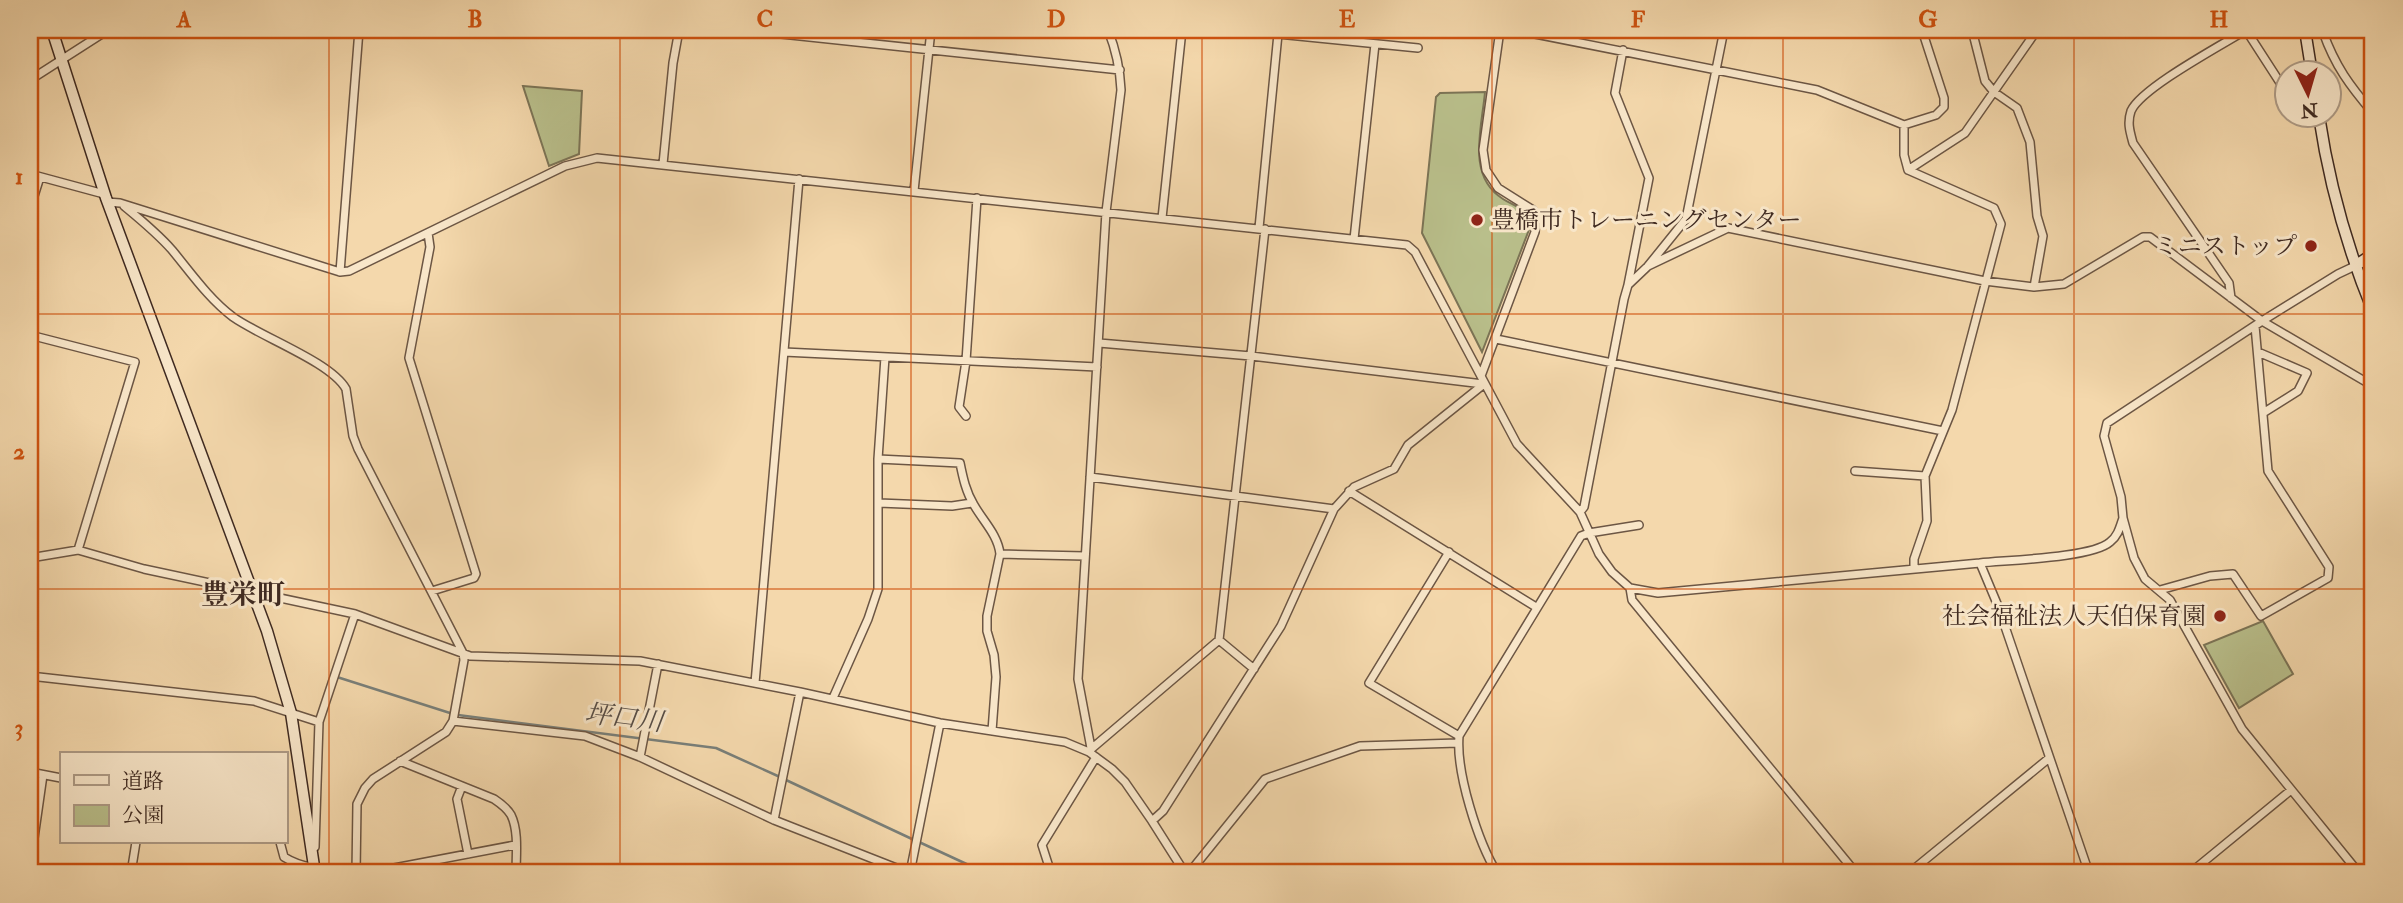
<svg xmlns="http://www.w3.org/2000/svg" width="2403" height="903" viewBox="0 0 2403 903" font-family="'IM FELL Double Pica','Noto Serif JP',serif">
  <rect width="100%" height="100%" fill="#f4d8ac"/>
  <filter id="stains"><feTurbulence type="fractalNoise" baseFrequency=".00286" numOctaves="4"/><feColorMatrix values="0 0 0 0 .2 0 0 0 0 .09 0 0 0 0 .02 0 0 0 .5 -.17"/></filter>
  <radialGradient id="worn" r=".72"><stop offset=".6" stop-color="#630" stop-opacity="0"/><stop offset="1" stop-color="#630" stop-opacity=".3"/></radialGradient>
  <!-- green -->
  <path fill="#b9bf8b" stroke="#7c7456" stroke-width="2" d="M523,86L582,91L579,154L549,166Z
    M1485,92C1482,128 1466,176 1503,199C1514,206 1527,209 1532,222L1482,352L1422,233L1436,97L1440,93Z
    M2263,621L2293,674L2239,708L2204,645Z"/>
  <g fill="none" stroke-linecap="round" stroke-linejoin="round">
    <!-- stream -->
    <path stroke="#797f79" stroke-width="2.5" d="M337,677L450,713
      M458,715L716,748L780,777
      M786,780L912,839
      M919,842L986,873"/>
    <defs>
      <path id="street" d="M744,30L1120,70
        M1239,30L1278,34L1259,228
        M1453,30L1475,32L1503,30
        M1515,30L1817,90L1904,125L1936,115L1944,107V98L1922,30
        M1972,30L1985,81L1994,92L2017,108L2030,142L2037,216L2043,236L2034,287
        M2318,30L2323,32C2335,66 2350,86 2373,113
        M1278,34L1418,48
        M1623,50L1615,93L1649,178L1628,285
        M30,80L108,30
        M2301,116L2310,121L2320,123
        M1904,125V155L1908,170L1994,208L2001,224L1952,410L1925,476L1927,521L1914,559V567
        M663,164L673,63L679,30
        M1908,170L1965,133L2037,30
        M30,174L104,194
        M914,191L931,30
        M107,202L120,203L340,272L349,271L565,166L597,158L1407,245L1415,252L1517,444L1580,512L1599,554L1612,572L1630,588L1658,593L1980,563
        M124,206C141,220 157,233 172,250C191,273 209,299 233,317C261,337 331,362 346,389L353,436L358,449L463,653L464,660L453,721L446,732L373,779L365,788L357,804L356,873
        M30,209L40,177
        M1162,218L1182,30
        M428,233L430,247L409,358L476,574L474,578L432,591
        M1354,239L1375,44
        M1648,266L1728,228L1985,281L2034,287L2064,284L2143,237H2150L2262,321L2373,386
        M340,272L359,30
        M2231,298L2229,283L2133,143C2130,132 2127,123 2131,111C2141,88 2222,45 2246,30L2288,95
        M30,335L135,362L78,550
        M1496,339L1943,431
        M1099,343L1251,356L1483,384
        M784,352L1097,367
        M2258,352L2307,373L2298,391L2263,413
        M1481,376L1535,232L1536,220L1533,210L1498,188L1486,170L1483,150L1500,30
        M966,416L959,407L966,361L977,198
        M878,459L960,463C963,478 966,492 974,505C983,521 998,535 1000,554
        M1855,471L1925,476
        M1090,477L1334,509
        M1349,491L1536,607
        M879,503L952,506L972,503
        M1580,512L1584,507L1624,299L1628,285L1648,266L1686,219L1724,30
        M2123,518L2121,497L2104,436L2107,423L2262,321L2338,274L2355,266
        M1449,552L1369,683L1459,736
        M30,558L78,550L144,569L355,614L470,656L640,661L800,692L940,723L1065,742L1089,752L1112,769L1125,782L1152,821
        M1630,588L1632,600L1856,873
        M2160,590L2210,576L2233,574L2261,616L2328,578L2329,567L2268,471L2255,326
        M1219,640L1254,669
        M30,676L254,701L319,722
        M755,683L799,179
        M833,698L868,619L878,589V459L885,357
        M453,721L585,736L640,757L774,820L909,873
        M992,731L996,677L994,655L987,631V616L1000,554L1085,556
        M1091,748L1078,679L1106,212L1121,90C1120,68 1116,50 1108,30
        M1090,750L1219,640L1265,229
        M640,757L658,664
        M400,761L494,799C500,803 507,808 511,815C519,831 516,856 516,873
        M30,772L61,778
        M462,786L457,799L468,854
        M774,820L800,692
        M280,842L284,857C306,871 331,869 356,870
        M315,847L319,722L355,614
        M30,866L43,775
        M131,873L136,842
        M368,873L515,845
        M910,873L940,723
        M1051,873L1042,845L1096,757
        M1185,873L1152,821L1163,811L1281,626L1334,509L1354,487L1394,469L1408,445L1484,384
        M1189,873L1265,779L1360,746L1458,743
        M1497,873C1478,842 1456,773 1459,736L1581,536L1589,533L1639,525
        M1909,873L2048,759
        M2089,873L1998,606L1980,563C2007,560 2092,558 2110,542C2118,536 2120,527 2123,518L2134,558L2145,579L2170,600L2242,729L2359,873
        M2190,873L2291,790"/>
      <path id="secondary" d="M52,30L106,198L267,631L291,713L315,873
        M2305,30L2312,74
        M2319,116C2329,183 2347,248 2373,311
        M2355,266L2373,254"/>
    </defs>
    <!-- street casing -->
    <use href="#street" stroke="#6c5644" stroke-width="10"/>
    <!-- secondary casing -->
    <use href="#secondary" stroke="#3f2a21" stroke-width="13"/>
    <!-- street -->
    <use href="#street" stroke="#f8e6c9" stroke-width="7"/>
    <!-- secondary -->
    <use href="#secondary" stroke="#f8e6c9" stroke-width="10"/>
  </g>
  <!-- grid -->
  <path fill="none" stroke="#cf520f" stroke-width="2" stroke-opacity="0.55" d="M329,30V873M620,30V873M911,30V873M1202,30V873M1492,30V873M1783,30V873M2074,30V873M30,314H2373M30,589H2373"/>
  <!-- markers -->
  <g fill="#8f2418" stroke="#f8e6c9" stroke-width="2.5">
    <circle cx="1477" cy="220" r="7"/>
    <circle cx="2311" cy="246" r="7"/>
    <circle cx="2220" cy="616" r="7"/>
  </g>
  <g text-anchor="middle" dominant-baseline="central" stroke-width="6" stroke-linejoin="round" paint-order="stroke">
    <!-- poi labels -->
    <g font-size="24" fill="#3f2a21" stroke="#f8e6c9" text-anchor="end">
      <text x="1491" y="220" text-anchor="start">豊橋市トレーニングセンター</text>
      <text x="2297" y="246">ミニストップ</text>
      <text x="2206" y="616">社会福祉法人天伯保育園</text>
    </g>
    <!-- water labels -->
    <g font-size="26" font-style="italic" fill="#574d46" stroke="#f8e6c9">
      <text transform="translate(624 718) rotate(7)">坪口川</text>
    </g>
    <!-- quarter labels -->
    <g font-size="28" font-weight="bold" fill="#3f2a21" stroke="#f8e6c9">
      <text x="243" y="595">豊栄町</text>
    </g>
  </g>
  <!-- margin -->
  <rect width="2403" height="903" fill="none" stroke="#f4d8ac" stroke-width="77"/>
  <!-- legend -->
  <rect x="60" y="752" width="228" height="91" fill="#f8e6c9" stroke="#ae9b86" stroke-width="2"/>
  <rect x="74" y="775" width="35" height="10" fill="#f8e6c9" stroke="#ae9b86" stroke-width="2"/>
  <text x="122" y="788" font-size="21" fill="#3f2a21">道路</text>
  <rect x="74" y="805" width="35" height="21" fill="#b9bf8b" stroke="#ae9b86" stroke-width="2"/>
  <text x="122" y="822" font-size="21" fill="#3f2a21">公園</text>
  <!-- north arrow -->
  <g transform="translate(2308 94) rotate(175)"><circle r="33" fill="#f8e6c9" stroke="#ae9b86" stroke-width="2"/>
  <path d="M0-5L12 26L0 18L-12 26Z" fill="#8f2418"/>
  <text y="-10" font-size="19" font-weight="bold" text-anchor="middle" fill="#3f2a21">N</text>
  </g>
  <rect x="38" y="38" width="2326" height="826" fill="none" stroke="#cf520f" stroke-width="2.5"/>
  <g font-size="23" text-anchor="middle" font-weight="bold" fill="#cf520f">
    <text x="184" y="27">A</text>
    <text x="475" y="27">B</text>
    <text x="765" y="27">C</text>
    <text x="1056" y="27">D</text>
    <text x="1347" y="27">E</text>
    <text x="1638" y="27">F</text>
    <text x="1928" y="27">G</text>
    <text x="2219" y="27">H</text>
    <text x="19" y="184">1</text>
    <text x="19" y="459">2</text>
    <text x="19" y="735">3</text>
  </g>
  <rect width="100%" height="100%" filter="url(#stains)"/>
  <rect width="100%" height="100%" fill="url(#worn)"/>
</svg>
